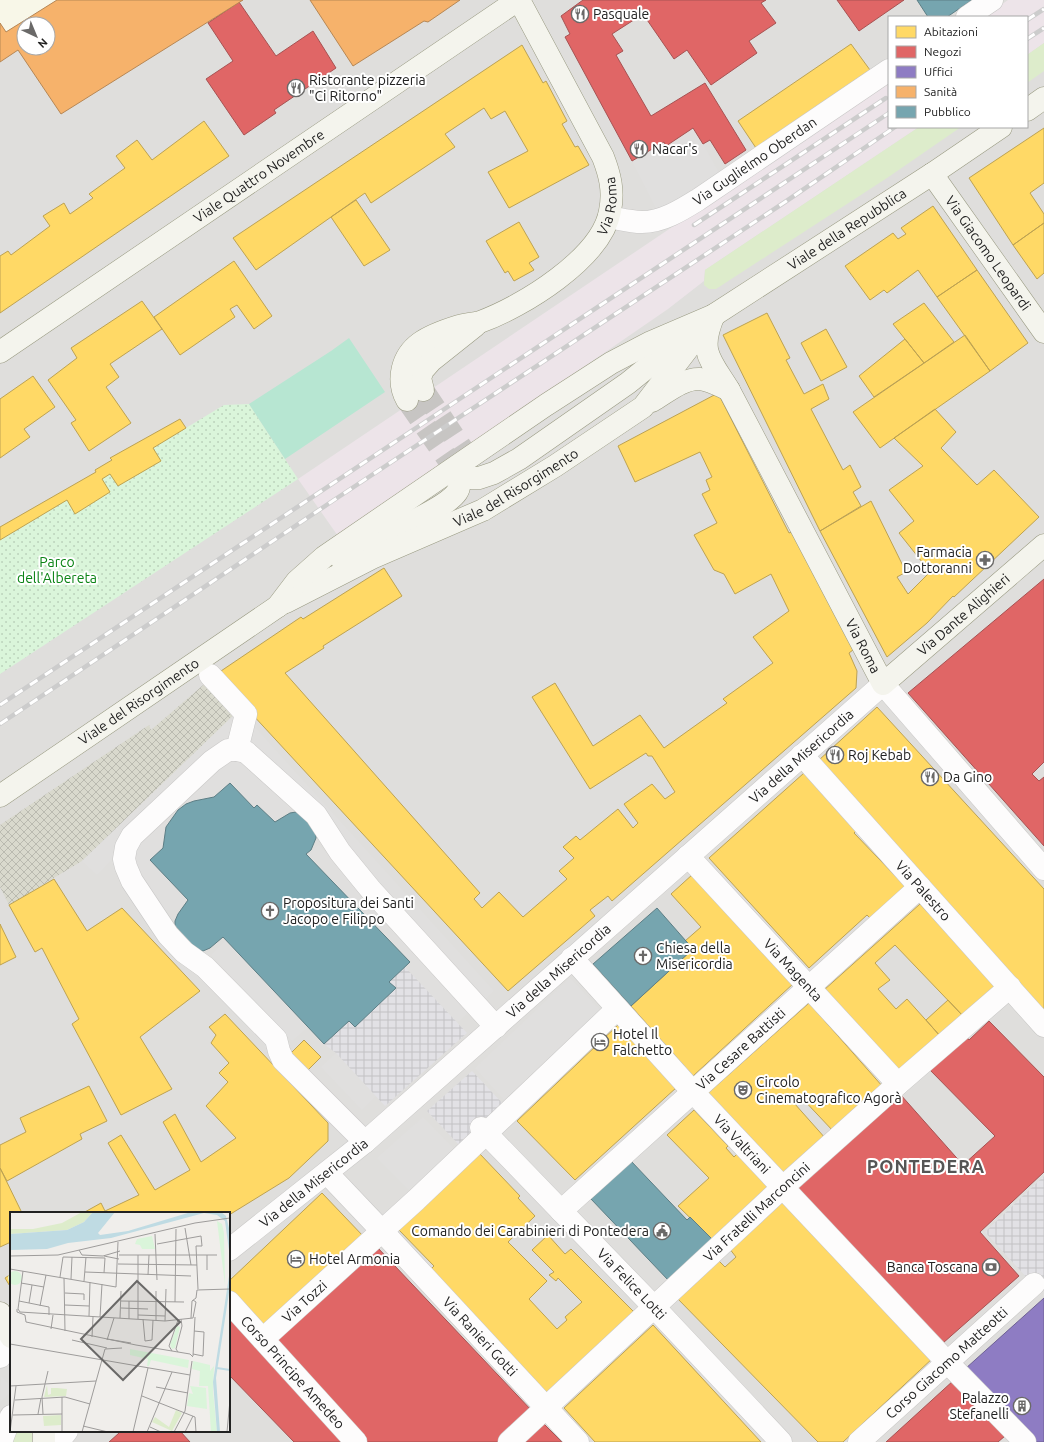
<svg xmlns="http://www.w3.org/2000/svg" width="1044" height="1442" viewBox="0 0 1044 1442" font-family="Ubuntu,sans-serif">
  <defs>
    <pattern id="construction-cross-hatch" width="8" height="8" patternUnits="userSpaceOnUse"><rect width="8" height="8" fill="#d9d9cd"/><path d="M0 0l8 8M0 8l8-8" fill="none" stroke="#babab0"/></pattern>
    <pattern id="park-dots" width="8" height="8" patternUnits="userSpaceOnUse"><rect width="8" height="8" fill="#daf5da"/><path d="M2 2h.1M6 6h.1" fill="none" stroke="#bbd2bb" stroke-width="1.8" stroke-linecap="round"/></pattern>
    <pattern id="plaza-grid" width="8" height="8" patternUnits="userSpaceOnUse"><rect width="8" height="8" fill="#e2e1e5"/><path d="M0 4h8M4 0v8" fill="none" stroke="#c2c1c4"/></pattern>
  </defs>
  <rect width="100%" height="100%" fill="#f0eeeb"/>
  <!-- residential -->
  <path fill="#dfdedc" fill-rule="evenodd" d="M0,0H1044V1442H0ZM889,17H1027V127H889ZM24,24H48V48H24ZM11,1213H229V1431H11Z"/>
  <!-- industrial -->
  <path fill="#ede4e9" d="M1008,0H1044V43L1027,55V17H984Z
    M889,81V127H919L705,270L704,281L668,309L338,536L298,479Z"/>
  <!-- education -->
  <path fill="#f8f7e8" d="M0,0H57L6,32L0,23Z"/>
  <!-- construction -->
  <path fill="url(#construction-cross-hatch)" d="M209,680L238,711L82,861L9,905L0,887V825L149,725L151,730Z"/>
  <!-- grass -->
  <path fill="#ddeccb" d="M1044,43V71L1027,83V55Z
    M919,127H961L887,178L716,289H709L704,285L705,270Z
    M17,1431H32V1442H13Z"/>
  <!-- park -->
  <path fill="url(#park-dots)" d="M249,404L298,479L0,674V540L224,405Z"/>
  <!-- pitch -->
  <path fill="#b7e6d2" d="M349,338L385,392L285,459L249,404L331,351Z"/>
  <!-- parking -->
  <path fill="#e0dfde" d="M693,128L703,144L721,176L659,214L632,161L664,142L666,146Z
    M238,711L251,723L494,991L484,1000L299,802L275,822L257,805L254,808L230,783L214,797L194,801L166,827L163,848L150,860L188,900L179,910L151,911L127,843L97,875L82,861Z
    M319,845L470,1011L457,1023L405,967L410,962L306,854Z
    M226,940L308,1027L292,1041L211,955Z
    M570,978L603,1013L507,1103L475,1068Z
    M336,1053L376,1096L362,1110L321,1067Z
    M423,1117L456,1151L412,1193L377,1158Z
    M1,1375L11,1388V1392L0,1402Z"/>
  <!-- plaza -->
  <path fill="url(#plaza-grid)" d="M405,967L467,1033L385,1106L336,1053L324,1044L349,1021L355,1027L395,988L389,982Z
    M472,1071L505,1106L461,1147L427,1111Z
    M1044,1176V1288L1040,1292L985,1232Z"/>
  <!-- homes -->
  <path fill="#ffd966" stroke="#bda252" d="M851,44L870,70L756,148L738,121Z
    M522,45L543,83L546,81L567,121L562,124L575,147L578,146L589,165L509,208L488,172L528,151L505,111L491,119L484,108L445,134L455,147L371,203L365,193L256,270L233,238Z
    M204,121L229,156L0,313V256L8,251L11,255L50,226L43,216L64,203L70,214L93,198L89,194L125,168L116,156L137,140L152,160Z
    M1044,128V183L1030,193L1044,214V223L1013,245L969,178Z
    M356,200L390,250L364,266L331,217Z
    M933,206L977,270L937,297L918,270L887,293L884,290L870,300L845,266L893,233L898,239L906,234L901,228Z
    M519,222L539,257L529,263L534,270L514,281L508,271L505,273L486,241Z
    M1044,223V273L1037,279L1013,245Z
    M234,261L272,316L254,329L237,305L230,309L235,317L180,355L154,317Z
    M977,270L1028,343L990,371L937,297Z
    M142,301L162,329L110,364L119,377L106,387L131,423L89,451L71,423L76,420L48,380L77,358L71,348Z
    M924,303L954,342L924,363L893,324Z
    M767,313L790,358L786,360L804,394L823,384L829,399L811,409L843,470L850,465L861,487L853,492L861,506L820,531L723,335Z
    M826,329L847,367L821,381L801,343Z
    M965,335L990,371L880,448L853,412Z
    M905,339L924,363L874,397L859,376Z
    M33,376L55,407L24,429L30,437L0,458V399Z
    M718,393L789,533L794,531L834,608L853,650L849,653L857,671L856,688L612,901L608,896L590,910L595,916L508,991L251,713L218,673L301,617L303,619L384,568L402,596L323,646L324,648L285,673L480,893L474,899L482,908L499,892L523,917L567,879L559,871L574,858L563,847L576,836L580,840L618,809L633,828L638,823L624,804L652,784L665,799L675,792L652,756H648L646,753L590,789L532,697L555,683L593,746L640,715L664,748L727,703L723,699L773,663L753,637L789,611L771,574L735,594L724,574L714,570L694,535L717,523L702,494L710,490L706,480L712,477L700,452L635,482L618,446Z
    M935,409L956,432L941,448L977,485L994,470L1039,517L954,597L953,596L927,623L887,657L820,531L871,501L906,572L897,577L908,594L930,572L899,533L914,521L889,490L923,466L894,438Z
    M180,419L186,428L153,448L161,461L118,486L110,474L102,479L110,492L75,514L67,500L0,540V527L96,472L95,470L112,460L110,458Z
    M877,707L1044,889V1016L819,760Z
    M804,773L857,830L854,833L905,886L870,918L867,915L809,968L709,858Z
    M693,874L794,983L693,1076L631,1006L693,949L685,941L701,927L671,894Z
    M54,879L87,931L122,908L200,991L140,1037L172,1089L121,1115L72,1024L79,1019L42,948L35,952L9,905Z
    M920,904L996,986L963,1016L895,945L875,963L890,980L878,989L896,1009L907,999L941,1037L899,1074L824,990Z
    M0,924L16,957L0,965Z
    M948,1000L963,1016L940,1036L926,1020Z
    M809,1003L883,1087L834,1132L800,1096L794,1103L826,1139L785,1176L707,1094Z
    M225,1014L328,1123V1141L289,1178L229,1215V1213H83L101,1203L105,1211L139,1195L108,1143L121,1135L155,1190L190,1170L163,1122L175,1114L201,1162L236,1138L206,1106L228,1082L219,1073L229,1063L211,1043L216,1035L209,1027Z
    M619,1024L677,1087L575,1180L517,1121Z
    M304,1040L321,1057L305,1073L288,1056Z
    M89,1086L107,1121L80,1134L82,1139L7,1181L0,1168V1145L26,1132L20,1118Z
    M694,1110L728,1146L726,1148L734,1157L737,1154L770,1189L714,1241L678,1206L709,1178L667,1135Z
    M479,1153L520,1196L518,1198L535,1216L508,1242L547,1281L529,1299L557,1329L567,1320L565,1317L582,1302L558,1278L556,1281L549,1275L554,1272L532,1250L548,1235L565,1254L571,1249L637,1315L549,1395L431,1269L434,1266L398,1229Z
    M0,1168L22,1213H11V1242L0,1247Z
    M322,1193L364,1237L263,1331L229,1295V1281Z
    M785,1197L934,1357L843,1442H818L676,1297L717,1259L725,1267L736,1257L729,1248Z
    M11,1274V1288L5,1278Z
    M653,1325L761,1442H595L564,1408Z"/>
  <!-- shops -->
  <path fill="#e06666" stroke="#a75252" d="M583,0H766L761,3L776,23L749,41L757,53L711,85L687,50L674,59L643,14L612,34L623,51L616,55L651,116L705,83L746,150L725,164L710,140L703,144L693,128L666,146L664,142L632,161L565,37L570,34L561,16Z
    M837,0H904L859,31Z
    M239,2L276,56L313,31L336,68L274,110L276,113L244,135L206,79L233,61L208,23Z
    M1044,579V762L1032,774L1039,781L1044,777V846L908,693Z
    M989,1021L1044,1077V1172L980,1232L1019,1276L943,1343L793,1191L900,1094L963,1165L995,1136L928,1068L965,1035L969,1040Z
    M377,1247L533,1412L500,1442H365L273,1341Z
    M229,1311L347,1442H294L229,1375Z
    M954,1380L1005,1436L998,1442H886Z
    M542,1422L562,1442H520Z
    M117,1431H180L190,1442H109L119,1433Z"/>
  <!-- offices -->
  <path fill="#8e7cc3" stroke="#6e6193" d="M1044,1298V1442H1035L965,1369Z"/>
  <!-- health -->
  <path fill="#f6b26b" stroke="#b68755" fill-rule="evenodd" d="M57,0H243L61,114L18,50L0,62V23L6,32ZM24,24H48V48H24Z
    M310,0H460L428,22L424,21L353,66Z"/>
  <!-- public -->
  <path fill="#76a5af" stroke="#5d7e85" d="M917,0H972L947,17H928Z
    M230,783L254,808L257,805L275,822L290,813L296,812L316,828V838L311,850L306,854L410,962L389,982L396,988L355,1027L349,1021L324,1044L223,937L210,948L203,951L196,950L175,926V921L178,914L188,900L150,860L163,848L166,827L178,810L186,804L194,801L214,797Z
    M657,908L693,949L631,1006L593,964Z
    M631,1161L687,1220L690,1217L714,1241L669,1281L591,1199Z"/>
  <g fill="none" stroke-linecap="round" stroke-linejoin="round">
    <!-- secondary-tunnel -->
    <path stroke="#c7c5c3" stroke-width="22" stroke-dasharray="22 11" stroke-linecap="butt" d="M423,390L473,465
      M407,400L458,474"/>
    <defs>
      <g id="street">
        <path d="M967,17L992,0"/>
        <path id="s1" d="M609,217C620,219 631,222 642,222C663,222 683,209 699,199L889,70"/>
        <path d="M210,675L246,714L237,750"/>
        <path id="s2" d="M802,755L1044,1026"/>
        <path id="s3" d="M688,856L898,1084"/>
        <path id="s4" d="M572,958L693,1092L947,1362L1025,1442"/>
        <path id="s5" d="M481,1128L655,1308L781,1442"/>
        <path d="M365,1142L283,1060L279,1051L276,1039L205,967L184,952L168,935L132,881L126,867L124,859L126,847L132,836L212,761L228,750H237L246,752L316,815L340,852L371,890L496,1027"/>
        <path id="s6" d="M327,1173L382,1231L578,1442"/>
        <path id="s7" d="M561,1211L920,887"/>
        <path id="s8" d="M229,1250L365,1142L883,684L1044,869"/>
        <path id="s9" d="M229,1302L356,1442"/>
        <path id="s10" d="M263,1339L416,1200L617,1009"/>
        <path d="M0,1357L5,1339L6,1325"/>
        <path d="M1,1442L11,1416"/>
        <path d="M58,1442L67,1431"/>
        <path id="s11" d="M509,1442L783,1187L898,1084L1010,987"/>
        <path id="s12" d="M859,1442L1034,1284"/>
      </g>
      <g id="secondary">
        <path d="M1027,110L1044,98"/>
        <path id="s13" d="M932,174L1044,332"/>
        <path id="s14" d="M714,315C698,352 710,359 729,390L883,684L1044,545"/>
        <path id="s15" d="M0,352L518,0"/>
        <path d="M423,390L420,378L423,370L431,361L475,326"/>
        <path id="s16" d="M407,400C396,380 402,356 420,343C431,335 446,330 459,326C466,324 473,324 480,322C522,307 602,258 610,211C614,191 610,175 603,157L519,0"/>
        <path d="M652,401C666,393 683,378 700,379C710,380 720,386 729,390"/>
        <path d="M458,474L467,478H479L494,473L519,459L628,383L649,366L683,333"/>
        <path d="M342,560C357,551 372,542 387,534C404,525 447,507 457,492C461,486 459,480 458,474"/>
        <path id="s17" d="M286,602L372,558L483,510L555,466L643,407L709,321"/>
        <path id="s18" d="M278,606L297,581L324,557L546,405L611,363L651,342L714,315L932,174L1001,127"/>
        <path id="s19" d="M0,796L290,598"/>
        <path d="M0,1313L11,1337"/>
        <path d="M44,1442V1431"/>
      </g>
    </defs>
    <!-- street casing -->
    <use href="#street" stroke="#c9c8c7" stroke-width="23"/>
    <!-- secondary casing -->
    <use href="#secondary" stroke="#999a82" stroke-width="23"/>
    <!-- street -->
    <use href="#street" stroke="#fdfcfc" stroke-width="22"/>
    <!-- secondary -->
    <use href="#secondary" stroke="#f4f4ed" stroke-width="22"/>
    <defs>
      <path id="rail" d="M1027,20L1044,9
        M1027,39L1044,28
        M694,225L886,98
        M0,705L889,113
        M0,724L334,500L785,202L895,127"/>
    </defs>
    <!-- rail casing -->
    <use href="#rail" stroke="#ccc" stroke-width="4.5"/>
    <!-- rail -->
    <use href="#rail" stroke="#fff" stroke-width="3" stroke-dasharray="9" stroke-linecap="butt"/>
  </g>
  <!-- icons -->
  <defs>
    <symbol id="restaurant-ring" viewBox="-11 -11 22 22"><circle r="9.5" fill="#fff" stroke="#6a6968" stroke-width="1.5"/><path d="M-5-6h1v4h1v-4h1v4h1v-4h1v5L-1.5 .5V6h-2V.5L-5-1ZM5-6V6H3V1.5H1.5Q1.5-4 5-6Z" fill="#6a6968"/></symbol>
    <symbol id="pharmacy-ring" viewBox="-11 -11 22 22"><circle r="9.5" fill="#fff" stroke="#6a6968" stroke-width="1.5"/><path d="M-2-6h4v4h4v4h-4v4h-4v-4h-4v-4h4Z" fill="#6a6968"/></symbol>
    <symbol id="church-ring" viewBox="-11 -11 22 22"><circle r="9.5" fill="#fff" stroke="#6a6968" stroke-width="1.5"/><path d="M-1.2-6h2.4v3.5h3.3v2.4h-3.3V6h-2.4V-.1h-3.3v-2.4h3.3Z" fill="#6a6968"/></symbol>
    <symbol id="hotel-ring" viewBox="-11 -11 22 22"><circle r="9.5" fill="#fff" stroke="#6a6968" stroke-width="1.5"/><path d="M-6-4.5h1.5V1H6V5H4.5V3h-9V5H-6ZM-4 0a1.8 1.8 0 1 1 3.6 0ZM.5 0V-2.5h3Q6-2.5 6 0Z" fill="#6a6968"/></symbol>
    <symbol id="theatre-ring" viewBox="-11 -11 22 22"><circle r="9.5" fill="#fff" stroke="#6a6968" stroke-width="1.5"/><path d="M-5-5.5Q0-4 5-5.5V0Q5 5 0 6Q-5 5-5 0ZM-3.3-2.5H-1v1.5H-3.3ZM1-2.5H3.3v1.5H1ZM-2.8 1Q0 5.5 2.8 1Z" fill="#6a6968"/></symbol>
    <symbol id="civic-ring" viewBox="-11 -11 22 22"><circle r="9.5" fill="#fff" stroke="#6a6968" stroke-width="1.5"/><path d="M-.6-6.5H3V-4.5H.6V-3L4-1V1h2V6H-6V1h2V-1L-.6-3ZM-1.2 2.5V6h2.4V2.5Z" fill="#6a6968"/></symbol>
    <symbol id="bank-ring" viewBox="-11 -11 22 22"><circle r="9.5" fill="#fff" stroke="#6a6968" stroke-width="1.5"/><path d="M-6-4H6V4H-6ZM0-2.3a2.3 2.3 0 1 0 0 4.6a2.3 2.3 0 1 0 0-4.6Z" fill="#6a6968"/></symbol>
    <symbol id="building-ring" viewBox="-11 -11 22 22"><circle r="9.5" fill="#fff" stroke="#6a6968" stroke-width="1.5"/><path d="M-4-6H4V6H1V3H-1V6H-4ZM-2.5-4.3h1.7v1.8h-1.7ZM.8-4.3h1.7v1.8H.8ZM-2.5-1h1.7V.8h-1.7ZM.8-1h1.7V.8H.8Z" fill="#6a6968"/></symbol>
  </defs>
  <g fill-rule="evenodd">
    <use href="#restaurant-ring" x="570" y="4" width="20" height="20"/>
    <use href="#restaurant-ring" x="286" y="78" width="20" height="20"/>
    <use href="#restaurant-ring" x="629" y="139" width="20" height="20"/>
    <use href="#pharmacy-ring" x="975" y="550" width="20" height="20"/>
    <use href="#restaurant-ring" x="825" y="745" width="20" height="20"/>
    <use href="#restaurant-ring" x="920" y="767" width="20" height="20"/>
    <use href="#church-ring" x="260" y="901" width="20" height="20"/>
    <use href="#church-ring" x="633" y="946" width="20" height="20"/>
    <use href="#hotel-ring" x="590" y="1032" width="20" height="20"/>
    <use href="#theatre-ring" x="733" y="1080" width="20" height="20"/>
    <use href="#civic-ring" x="652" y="1221" width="20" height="20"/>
    <use href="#hotel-ring" x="286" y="1249" width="20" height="20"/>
    <use href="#bank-ring" x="981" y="1257" width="20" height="20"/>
    <use href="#building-ring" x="1012" y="1396" width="20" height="20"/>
  </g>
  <g text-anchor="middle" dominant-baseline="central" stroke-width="4" stroke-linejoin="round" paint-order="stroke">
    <!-- poi labels -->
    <g font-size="14" fill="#222" stroke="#fff" text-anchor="start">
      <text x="593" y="14">Pasquale</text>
      <text x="309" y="80">Ristorante pizzeria<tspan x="309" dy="16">"Ci Ritorno"</tspan></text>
      <text x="652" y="149">Nacar's</text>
      <text x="972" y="552" text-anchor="end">Farmacia<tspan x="972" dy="16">Dottoranni</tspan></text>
      <text x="848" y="755">Roj Kebab</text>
      <text x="943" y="777">Da Gino</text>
      <text x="283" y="903">Propositura dei Santi<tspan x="283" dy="16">Jacopo e Filippo</tspan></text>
      <text x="656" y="948">Chiesa della<tspan x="656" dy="16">Misericordia</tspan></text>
      <text x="613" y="1034">Hotel Il<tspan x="613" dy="16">Falchetto</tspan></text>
      <text x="756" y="1082">Circolo<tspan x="756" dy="16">Cinematografico Agorà</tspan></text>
      <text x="649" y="1231" text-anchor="end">Comando dei Carabinieri di Pontedera</text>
      <text x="309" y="1259">Hotel Armonia</text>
      <text x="978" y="1267" text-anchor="end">Banca Toscana</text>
      <text x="1009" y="1398" text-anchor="end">Palazzo<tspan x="1009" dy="16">Stefanelli</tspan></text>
    </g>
    <!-- street labels -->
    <g font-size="14" fill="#222" stroke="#fff">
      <text stroke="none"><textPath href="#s1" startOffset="163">Via Guglielmo Oberdan</textPath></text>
      <text stroke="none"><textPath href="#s15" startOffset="313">Viale Quattro Novembre</textPath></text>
      <text stroke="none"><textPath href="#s16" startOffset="309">Via Roma</textPath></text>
      <text stroke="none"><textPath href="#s18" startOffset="686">Viale della Repubblica</textPath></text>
      <text stroke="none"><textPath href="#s13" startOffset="97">Via Giacomo Leopardi</textPath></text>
      <text stroke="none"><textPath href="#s17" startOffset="257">Viale del Risorgimento</textPath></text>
      <text stroke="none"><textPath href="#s14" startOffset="520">Via Dante Alighieri</textPath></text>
      <text stroke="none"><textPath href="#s14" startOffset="371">Via Roma</textPath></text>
      <text stroke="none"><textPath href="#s19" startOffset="168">Viale del Risorgimento</textPath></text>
      <text stroke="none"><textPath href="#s8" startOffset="756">Via della Misericordia</textPath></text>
      <text stroke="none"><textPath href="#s2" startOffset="182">Via Palestro</textPath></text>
      <text stroke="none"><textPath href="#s3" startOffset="155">Via Magenta</textPath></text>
      <text stroke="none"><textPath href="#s8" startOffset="432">Via della Misericordia</textPath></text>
      <text stroke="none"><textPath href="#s7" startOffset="242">Via Cesare Battisti</textPath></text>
      <text stroke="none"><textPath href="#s4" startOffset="252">Via Valtriani</textPath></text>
      <text stroke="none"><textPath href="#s8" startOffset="108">Via della Misericordia</textPath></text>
      <text stroke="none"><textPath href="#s11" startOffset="338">Via Fratelli Marconcini</textPath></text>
      <text stroke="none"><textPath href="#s5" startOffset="217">Via Felice Lotti</textPath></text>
      <text stroke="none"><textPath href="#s10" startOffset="56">Via Tozzi</textPath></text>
      <text stroke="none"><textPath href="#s6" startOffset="224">Via Ranieri Gotti</textPath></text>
      <text stroke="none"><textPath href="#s12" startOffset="118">Corso Giacomo Matteotti</textPath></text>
      <text stroke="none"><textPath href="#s9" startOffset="95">Corso Principe Amedeo</textPath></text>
    </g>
    <!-- park labels -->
    <g font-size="14" fill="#0c8416" stroke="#fff">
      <text x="57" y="562">Parco<tspan x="57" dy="16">dell'Albereta</tspan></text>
    </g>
    <!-- district labels -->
    <g font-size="18" font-weight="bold" letter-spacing="1" fill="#555" stroke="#fff">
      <text x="926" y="1166">PONTEDERA</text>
    </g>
  </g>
  <!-- overview -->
  <g transform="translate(10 1212)">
    <rect width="220" height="220" fill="#f0eeeb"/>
    <path d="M72,0H83L74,10L57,18L0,22V17H23L52,11ZM37,173L38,183L41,182V176H47L57,177L56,184L34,185ZM166,198L172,201L162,219L142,210L145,205L159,215ZM51,203V213L34,214L33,204Z" fill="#ddeccb"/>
    <path d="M207,9L212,12L214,21L215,73ZM142,24L145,37H132L130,33L125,32L127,27ZM-2 66a7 7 0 1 1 14 0a7 7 0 1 1-14 0ZM167,114L170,115L165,136L162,137L160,133ZM120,137L179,148L178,156L141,148L139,154H137L138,147L120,143ZM183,149L200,153V159L204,154L203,179L207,220H201L198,174H189L190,159L182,157ZM180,174L196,176L197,197L177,194L179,181L183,182Z" fill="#daf5da"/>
    <path d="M83,0H105L88,21L90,23L118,19L181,0H211L216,4L220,20V74L206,166L210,220H207L203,170L219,64L220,46L215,9L207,3L194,1L101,26L58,31L37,37L0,38V22L57,18L74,10Z" fill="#bfdbe3"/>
    <path fill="none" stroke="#bfdbe3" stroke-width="2" d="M207,156L220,158"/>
    <path fill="none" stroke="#9e9c9b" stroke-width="1" d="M175,16L181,53M145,22L147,68M147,32L191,24L192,34H186L188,77M69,38L72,43L93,44L110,39M109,43H207M197,43V58M0,44L48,43L185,11L220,6M94,44L109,47M108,52L187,53M0,57L106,75L108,30M13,59L8,97L10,100L155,109L183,106L186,90L183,88M75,60L181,64M94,61L95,46M138,63L139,43M50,65L53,45L95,46M54,66L55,119M61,67L62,45M74,69L76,45M11,71L34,75M55,81L74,82V88M9,89L39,95V103M111,89L174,90M165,90L166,17M19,91L22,73M55,93L79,94M30,94L36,63M111,96L138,97M7,97V100L15,103L16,110L126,133M128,103L155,104M79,104L80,70M90,105L92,72M110,106L111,79M181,106L182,89L186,86L187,78L220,77M119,107V89M128,107V43M133,107L135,129L142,128L143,108M146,108V79M155,109L156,77M41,117L43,103M82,125L83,105M97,127L121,131M62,128L97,136M97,128L104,106M0,132L180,163M126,133L180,142L183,145M162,139L159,134L168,108M168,140L166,137L172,114L171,107M183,142L193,144L194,120L184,119M183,144L185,105M0,174L86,169M146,175L178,181M132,184L185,205L186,220M52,185V220M5,188L55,185L80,192M28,202L31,186M33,202L32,185L38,159M3,203L52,202M73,214L98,220M140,215L151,220M0,220L6,174M72,220L95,137L112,136M123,220L138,156M137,220L162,160M164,220L175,199L182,149M175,220L183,204M217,220L220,188"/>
    <path fill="#6a6968" fill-opacity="0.15" stroke="#6a6968" stroke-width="2" d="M127,69L170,110L113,168L71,127Z"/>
    <rect width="220" height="220" fill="none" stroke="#222" stroke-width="2"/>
  </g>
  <!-- legend -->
  <rect x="888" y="16" width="140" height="112" fill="#ffffff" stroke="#a7a7a7"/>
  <rect x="896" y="26" width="20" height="12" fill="#ffd966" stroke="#a7a7a7"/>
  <text x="924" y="36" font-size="12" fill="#222222">Abitazioni</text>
  <rect x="896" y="46" width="20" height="12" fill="#e06666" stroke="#a7a7a7"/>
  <text x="924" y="56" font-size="12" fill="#222222">Negozi</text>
  <rect x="896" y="66" width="20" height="12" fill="#8e7cc3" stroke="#a7a7a7"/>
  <text x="924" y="76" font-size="12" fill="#222222">Uffici</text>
  <rect x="896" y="86" width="20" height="12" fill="#f6b26b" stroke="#a7a7a7"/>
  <text x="924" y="96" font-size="12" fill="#222222">Sanità</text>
  <rect x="896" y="106" width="20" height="12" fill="#76a5af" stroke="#a7a7a7"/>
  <text x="924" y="116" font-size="12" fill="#222222">Pubblico</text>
  <!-- north arrow -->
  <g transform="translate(36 36) rotate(136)"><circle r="19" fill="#ffffff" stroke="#a7a7a7"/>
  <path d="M0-3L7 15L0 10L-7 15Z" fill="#6a6968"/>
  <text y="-6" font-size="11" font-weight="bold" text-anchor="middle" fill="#222222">N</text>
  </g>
</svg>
